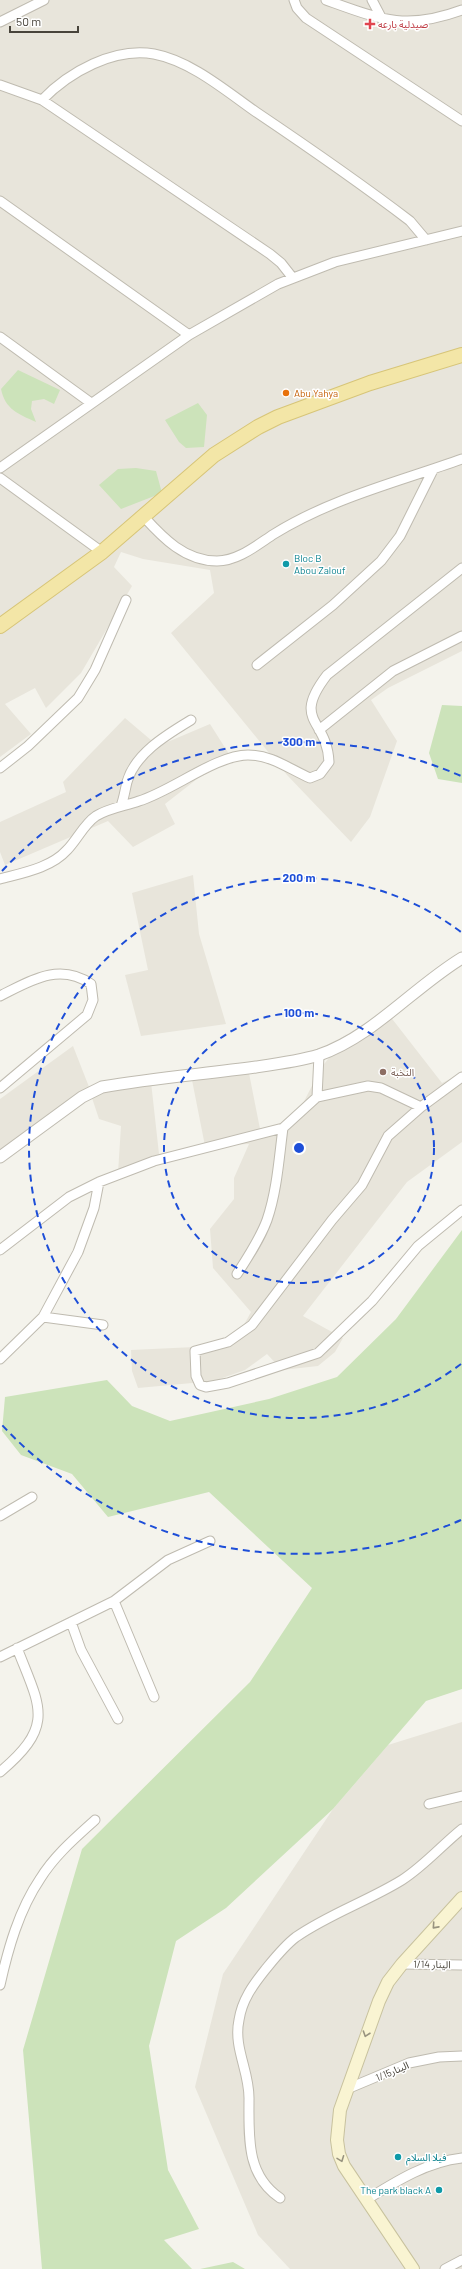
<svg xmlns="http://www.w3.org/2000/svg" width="462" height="2269" viewBox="0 0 462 2269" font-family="Barlow,'Noto Sans Arabic',sans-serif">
  <rect width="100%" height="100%" fill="#f4f3ec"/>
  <!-- residential -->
  <path fill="#e8e5db" d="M0,0H462V651L388,688L371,700L397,741L370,817L351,842L287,775L171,633L214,593L210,570L143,559L121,552L114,567L132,586L81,673L46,708L35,688L5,704L31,734L0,757Z
    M125,718L158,746L210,724L229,754L165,804L175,824L133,847L108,821L5,865L0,852V822L66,792L63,782Z
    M193,875L199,934L226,1024L141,1036L125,975L148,970L132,893Z
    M386,1011L442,1083L462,1073V1142L407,1182L303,1316L343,1338L335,1352L318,1366L282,1370L267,1354L245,1370L214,1381L138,1388L132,1371L131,1350L216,1346L235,1341L251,1312L213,1268L210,1229L234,1199V1178L249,1144L205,1146L191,1075L247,1063L261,1134L292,1125L321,1068L332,1054Z
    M73,1046L91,1092L151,1082L160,1163L118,1173L121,1126L99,1119L90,1092L0,1157V1099Z
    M462,1722V2269H290L258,2235L195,2087L223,1974L333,1809L388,1745Z"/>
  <!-- green -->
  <path fill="#cce3ba" d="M18,370L60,390L54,404L44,399L32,401L31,409L36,422C18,414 5,409 1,389Z
    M198,403L207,415L204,447L186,448L179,442L165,420Z
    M136,468L156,471L162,493L121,509L99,485L118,469Z
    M442,705L462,706V783L438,779L429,753Z
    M462,1230V1689L426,1701L333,1809L226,1908L176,1941L149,2046L168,2170L199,2229L164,2240L192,2269H42L23,2050L82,1849L250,1682L312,1588L209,1492L108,1517L72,1474L21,1455L2,1431L5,1397L107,1380L132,1406L170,1421L269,1399L337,1377L396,1319Z
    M233,2262L245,2269H200Z"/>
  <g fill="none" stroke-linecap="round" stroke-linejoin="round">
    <defs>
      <path id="minor" d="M294,0L297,8L306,18L462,121
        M326,0C379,19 406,31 462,10
        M372,0L382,19
        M0,22L44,0
        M0,85L42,100C69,72 114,47 154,54C191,61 226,91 256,112C308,147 360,183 410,221L426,240
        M42,100L270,254L281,263L292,277
        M0,201L189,335
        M0,337L91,403
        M0,468L189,335L278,284L335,262L462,231
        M0,478L102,552
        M144,517C163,538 185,561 217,561C238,561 257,545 274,534C332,498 398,482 462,459
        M257,665L333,605L381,561L400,536L433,470
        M319,730L393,671L462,636
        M0,768L28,746L78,698L95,670L126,600
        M121,806C124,798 125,790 127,782C135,753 168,734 191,720
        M0,879C22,873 51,868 67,850C77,840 84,824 96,816C109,808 125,806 139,801C172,791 216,755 248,755C272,755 289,769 310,778L320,774L329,762C327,718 291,722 327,675L462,568
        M0,996C30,981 59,962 91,984L93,1000L87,1015L0,1088
        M462,1077L421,1107L388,1136L362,1185L332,1220L252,1325L228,1342L195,1351L196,1376L200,1385L206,1387L228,1383L318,1353L372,1301L418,1246L462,1210
        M317,1097L368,1086L381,1088L421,1107
        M0,1250L69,1197L99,1182L154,1161L283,1128L317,1097L319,1055
        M237,1274C248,1257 260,1239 267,1220C277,1191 279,1158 283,1128
        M43,1317L103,1325
        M0,1359L43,1317L78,1252L94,1208L99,1182
        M0,1516L32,1497
        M114,1601L154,1697
        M71,1622L81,1650L118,1719
        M0,1657L114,1601L168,1560L210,1541
        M0,1772C56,1725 40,1707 17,1648
        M429,1804L462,1796
        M402,1964L462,1965
        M0,1985C8,1949 19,1910 40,1879C54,1856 75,1838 95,1820
        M347,2089L409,2063L439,2057L462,2056
        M280,2198C246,2175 249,2137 249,2100C250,2072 233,2048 239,2020C242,2000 253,1985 265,1970C274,1959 284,1946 296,1937C329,1914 368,1901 402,1880C424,1866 442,1845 462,1829
        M366,2200C395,2182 426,2162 462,2158
        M445,2269L462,2260"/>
      <path id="tertiary" d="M0,1157L82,1097L102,1087C153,1078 205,1074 256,1067C277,1064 299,1061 319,1055C372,1037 414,987 462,958"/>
      <path id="secondary" d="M413,2269L344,2166L339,2154L337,2140L340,2110L379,2001L388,1982L402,1964L462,1898"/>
      <path id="primary" d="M0,626L102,552L214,455L258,427L278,417L370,383L462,355"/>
    </defs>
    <!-- minor casing -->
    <use href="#minor" stroke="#bfbbb0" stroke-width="11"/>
    <!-- tertiary casing -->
    <use href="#tertiary" stroke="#bfbbb0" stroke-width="13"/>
    <!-- secondary casing -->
    <use href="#secondary" stroke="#c8c29e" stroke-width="14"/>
    <!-- primary casing -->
    <use href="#primary" stroke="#d7c578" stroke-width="16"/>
    <!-- minor -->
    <use href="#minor" stroke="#fff" stroke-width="9"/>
    <!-- tertiary -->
    <use href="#tertiary" stroke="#fff" stroke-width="11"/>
    <!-- secondary -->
    <use href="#secondary" stroke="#f9f4d2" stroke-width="12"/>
    <!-- primary -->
    <use href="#primary" stroke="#f3e6a7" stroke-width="14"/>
  </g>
  <!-- one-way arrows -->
  <defs><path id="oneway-chevron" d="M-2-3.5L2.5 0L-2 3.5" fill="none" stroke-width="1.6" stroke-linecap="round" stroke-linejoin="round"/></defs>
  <g stroke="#98937f">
    <use href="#oneway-chevron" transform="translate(435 1926) rotate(132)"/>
    <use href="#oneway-chevron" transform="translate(366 2034) rotate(109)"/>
    <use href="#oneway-chevron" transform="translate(341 2159) rotate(69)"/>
  </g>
  <!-- distance rings -->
  <g fill="none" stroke="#1d4ed8" stroke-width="2" stroke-dasharray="7 5">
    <circle cx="299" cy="1148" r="135"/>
    <path d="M461 1364A270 270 0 1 1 461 932"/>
    <path d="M461 1520A406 406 0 0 1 2 1425M2 871A406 406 0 0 1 461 776"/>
  </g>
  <!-- markers -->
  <path fill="#e0444e" stroke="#fff" stroke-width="1.5" d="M368 18h4v4h4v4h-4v4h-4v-4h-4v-4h4z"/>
  <circle fill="#e8710a" stroke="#fff" stroke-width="1.5" cx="286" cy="393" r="4"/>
  <g fill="#0f9aa8" stroke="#fff" stroke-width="1.5">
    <circle cx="286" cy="564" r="4"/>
    <circle cx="398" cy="2157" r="4"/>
    <circle cx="439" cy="2190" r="4"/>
  </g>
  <circle fill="#8d6e63" stroke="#fff" stroke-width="1.5" cx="383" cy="1072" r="4"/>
  <g text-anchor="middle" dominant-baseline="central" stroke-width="3" stroke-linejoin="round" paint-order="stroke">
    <!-- health labels -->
    <g font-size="10" fill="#be3a42" stroke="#fff" text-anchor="start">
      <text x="378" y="24">صيدلية بارعه</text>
    </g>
    <!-- food labels -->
    <g font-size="10" fill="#c56008" stroke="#fff" text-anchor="start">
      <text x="294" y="393">Abu Yahya</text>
    </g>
    <!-- culture labels -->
    <g font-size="10" fill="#0d838f" stroke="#fff" text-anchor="start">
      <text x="294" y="558">Bloc B<tspan x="294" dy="12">Abou Zalouf</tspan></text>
      <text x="406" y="2157">فيلا السلام</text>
      <text x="431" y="2190" text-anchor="end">The park black A</text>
    </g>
    <!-- education labels -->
    <g font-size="10" fill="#785e54" stroke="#fff" text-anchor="start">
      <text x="391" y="1072">النخبة</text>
    </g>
    <!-- street labels -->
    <g font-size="10" fill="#48443b" stroke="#fff">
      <text transform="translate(432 1964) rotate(1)">الينار 1/14</text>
      <text transform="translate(392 2071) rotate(-23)">الينار1/15</text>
    </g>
  </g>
  <circle cx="299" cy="1148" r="6" fill="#1d4ed8" stroke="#fff" stroke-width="2"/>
  <g font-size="12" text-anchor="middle" font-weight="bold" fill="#1d4ed8" stroke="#fff" stroke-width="3" stroke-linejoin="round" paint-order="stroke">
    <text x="299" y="746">300 m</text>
    <text x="299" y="882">200 m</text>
    <text x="299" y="1017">100 m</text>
  </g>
  <!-- scale -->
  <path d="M10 26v6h68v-6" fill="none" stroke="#48443b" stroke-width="2"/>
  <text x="16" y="26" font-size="12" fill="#48443b" stroke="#ffffff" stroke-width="3" paint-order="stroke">50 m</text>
</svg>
